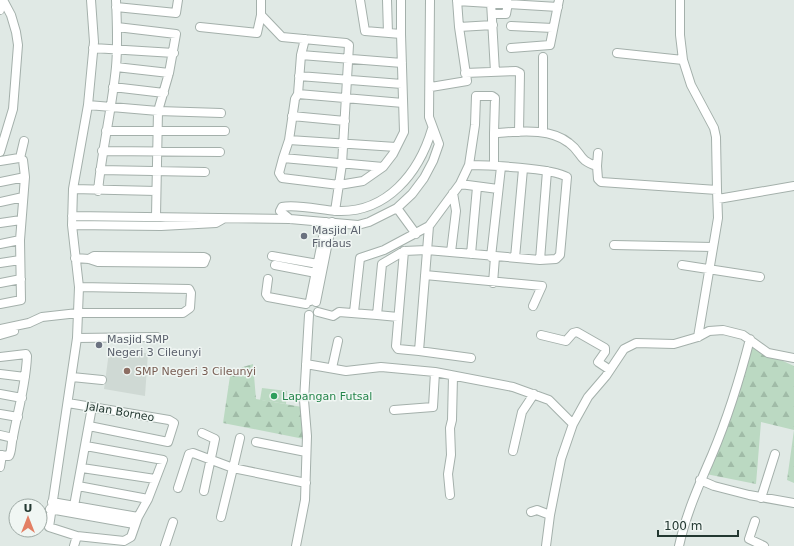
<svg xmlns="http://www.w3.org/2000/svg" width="794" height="546" viewBox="0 0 794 546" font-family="'DejaVu Sans',sans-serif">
  <defs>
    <pattern id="forest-firs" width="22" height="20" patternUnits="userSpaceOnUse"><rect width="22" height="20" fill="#bbd9c2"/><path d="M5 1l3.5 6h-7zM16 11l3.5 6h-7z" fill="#a0bba7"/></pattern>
  </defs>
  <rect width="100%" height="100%" fill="#e0e9e5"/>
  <!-- built -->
  <path fill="#cfd9d4" d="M109,352L148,353L145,396L104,389Z"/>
  <!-- forest -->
  <path fill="url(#forest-firs)" d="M752,347L794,366V430L761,422L756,484L706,474Z
    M253,364L256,399L302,407L304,439L223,423L230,376L219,374L220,368L233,370Z
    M794,430V483L787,480Z"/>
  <!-- park -->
  <path fill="#bbd9c2" d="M262,388L287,391L286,404L260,400Z"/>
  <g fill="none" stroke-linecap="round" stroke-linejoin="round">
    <defs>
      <path id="minor" d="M91,0L94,42L88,105L73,189L72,225L79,287L77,338L157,337
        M261,0V15L282,37L346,43L349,45L342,164L335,211
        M360,0L365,31L401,34L404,132L393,154L383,167
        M387,0L388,33
        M457,1L558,7
        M491,2L495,72
        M116,7L176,13L178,0
        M0,10L1,0
        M492,14H506L508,3
        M511,26L553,28
        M117,27L176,34L169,73L158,111L156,216
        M200,27L257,33L261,15
        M459,27L493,25
        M401,34V0
        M93,48L174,53
        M511,48L550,45L559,0
        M617,53L683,60L680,35V0
        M301,55L402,63
        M543,57V132
        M683,60L691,85L714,128L716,137L717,190
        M116,67L169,73
        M465,73L516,71L520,73L519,132
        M299,76L402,84
        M113,87L164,93
        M431,87L467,81L459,27L457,0
        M298,94L403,103
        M88,105L158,111L221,113
        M292,116L345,121
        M106,131H225
        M289,140L396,147
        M102,151L220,152
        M0,152L13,109L18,45L16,32L11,15L3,0
        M20,158L24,141
        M283,158L383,167L363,181L339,185L282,178L279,173Z
        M283,158L289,140L295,99L298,94L301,55L305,39
        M0,161L19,158L23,160L25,177L20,240L21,300L0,304
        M494,165V133C517,132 549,127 569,143C583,153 577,160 597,166L598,179L601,182L717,190L718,218L698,337
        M597,166L598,153
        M100,170L205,172
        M0,182L25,177
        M460,184L498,189
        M73,189L156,191
        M98,191C102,149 112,109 116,67C118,45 117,22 116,0
        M718,199L794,186
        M0,202L23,197
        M397,208L416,234
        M72,216L290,219L358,225L369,222L397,208L412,194L424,178L433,161L439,144L429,117L430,0
        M290,219L280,211L282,207C297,204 321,210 337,211C387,213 419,173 432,129
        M0,223L21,220
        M72,225L161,226L216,223L223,219
        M429,226L419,351L471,358
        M0,244L20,240
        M614,245L713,247
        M451,252L456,211L453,193
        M471,254L477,187
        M272,256L318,264
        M491,257L501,167
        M75,258L89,259L98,262L204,263L206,258L204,257L94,256L89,259
        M515,258L523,169
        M540,260L547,171
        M0,263L20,260
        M275,265L316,273
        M682,265L760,277
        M425,275L542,286L533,306
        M268,279L266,294L268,297L306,304
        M0,283L21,279
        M493,283L495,257
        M310,301L326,222
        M316,302L332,222
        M318,312L333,316L339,312L377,315
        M354,312L360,258L384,250L429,226L460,184L469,165
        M398,317L377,315L382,264L404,251
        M0,329L29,323L42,317L78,313H183L190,308L191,293L189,289L79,287
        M0,335L14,331
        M541,335L566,341L573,333L577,332L605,348V352L598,362L610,370
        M77,338L49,527L77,536L124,541L131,537L138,517
        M419,351L398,349L396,346L404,251L427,250L540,260L556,259L560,255L567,177C552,168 488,165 469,165L475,125L476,96H492L495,98L494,133
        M0,357L26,354L27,356C26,384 18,410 13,437C11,443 12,451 9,456L0,455
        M306,364L346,371L381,367L435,372L513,387L549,400L573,424
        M332,368L338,341
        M0,374L25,377
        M72,377L102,380
        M0,394L22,398
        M68,403L169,420L174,423L168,442L89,426
        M394,410L433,407L435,372
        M0,414L18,417
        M202,433L215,439L204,491
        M0,435L13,438
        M256,442L306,452
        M513,451L522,412L534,394
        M0,467L2,455
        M82,468L155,479
        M700,480L714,486L749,495L794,503
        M78,486L148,499L163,460L86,446
        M178,488L189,454L193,453L233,468L240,438
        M450,495L448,474L451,455L450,428L452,420L453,376
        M761,498L775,454
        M52,502L138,517L148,499
        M74,506L92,407
        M50,509L134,524
        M531,512L537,510L550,515
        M221,517L233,468L306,483
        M755,521L749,539L764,546
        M74,546L77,536
        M165,546L173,522
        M296,546L305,500L307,436L304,400L309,315
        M546,546L550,515L561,459L573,424L588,397L606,376L624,349L636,343L674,344L698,337L709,331L723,330L743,335L768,353L794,358
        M679,546C686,514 699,485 712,455C728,417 740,378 750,339"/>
    </defs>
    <!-- minor casing -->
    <use href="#minor" stroke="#a4b0ab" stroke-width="10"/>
    <!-- minor -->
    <use href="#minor" stroke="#fff" stroke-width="8"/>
  </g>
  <!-- markers -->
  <g fill="#6b7280" stroke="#f0f6f3" stroke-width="1.5">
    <circle cx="304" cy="236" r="4"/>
    <circle cx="99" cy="345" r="4"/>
  </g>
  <circle fill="#8d6e63" stroke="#f0f6f3" stroke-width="1.5" cx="127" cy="371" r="4"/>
  <circle fill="#2e9e5b" stroke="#f0f6f3" stroke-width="1.5" cx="274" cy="396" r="4"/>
  <g text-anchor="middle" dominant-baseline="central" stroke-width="3" stroke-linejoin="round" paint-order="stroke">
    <!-- worship labels -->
    <g font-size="11" fill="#5b616d" stroke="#f0f6f3" text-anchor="start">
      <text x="312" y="230">Masjid Al<tspan x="312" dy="13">Firdaus</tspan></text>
      <text x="107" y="339">Masjid SMP<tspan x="107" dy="13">Negeri 3 Cileunyi</tspan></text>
    </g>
    <!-- education labels -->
    <g font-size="11" fill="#785e54" stroke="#f0f6f3" text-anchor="start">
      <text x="135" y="371">SMP Negeri 3 Cileunyi</text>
    </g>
    <!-- leisure labels -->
    <g font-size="11" fill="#27864d" stroke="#f0f6f3" text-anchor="start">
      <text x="282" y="396">Lapangan Futsal</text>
    </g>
    <!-- street labels -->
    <g font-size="11" fill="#233831" stroke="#f0f6f3">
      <text transform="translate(120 412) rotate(10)">Jalan Borneo</text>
    </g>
  </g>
  <!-- north arrow -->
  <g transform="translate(28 518)"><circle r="19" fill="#f0f6f3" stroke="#9eaaa5"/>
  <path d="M0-3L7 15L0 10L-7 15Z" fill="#e37f64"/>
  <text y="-6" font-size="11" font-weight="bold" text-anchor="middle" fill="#233831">U</text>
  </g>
  <!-- scale -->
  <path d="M658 530v6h80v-6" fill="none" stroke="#233831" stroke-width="2"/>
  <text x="664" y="530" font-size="12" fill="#233831" stroke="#f0f6f3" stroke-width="3" paint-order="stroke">100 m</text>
</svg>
